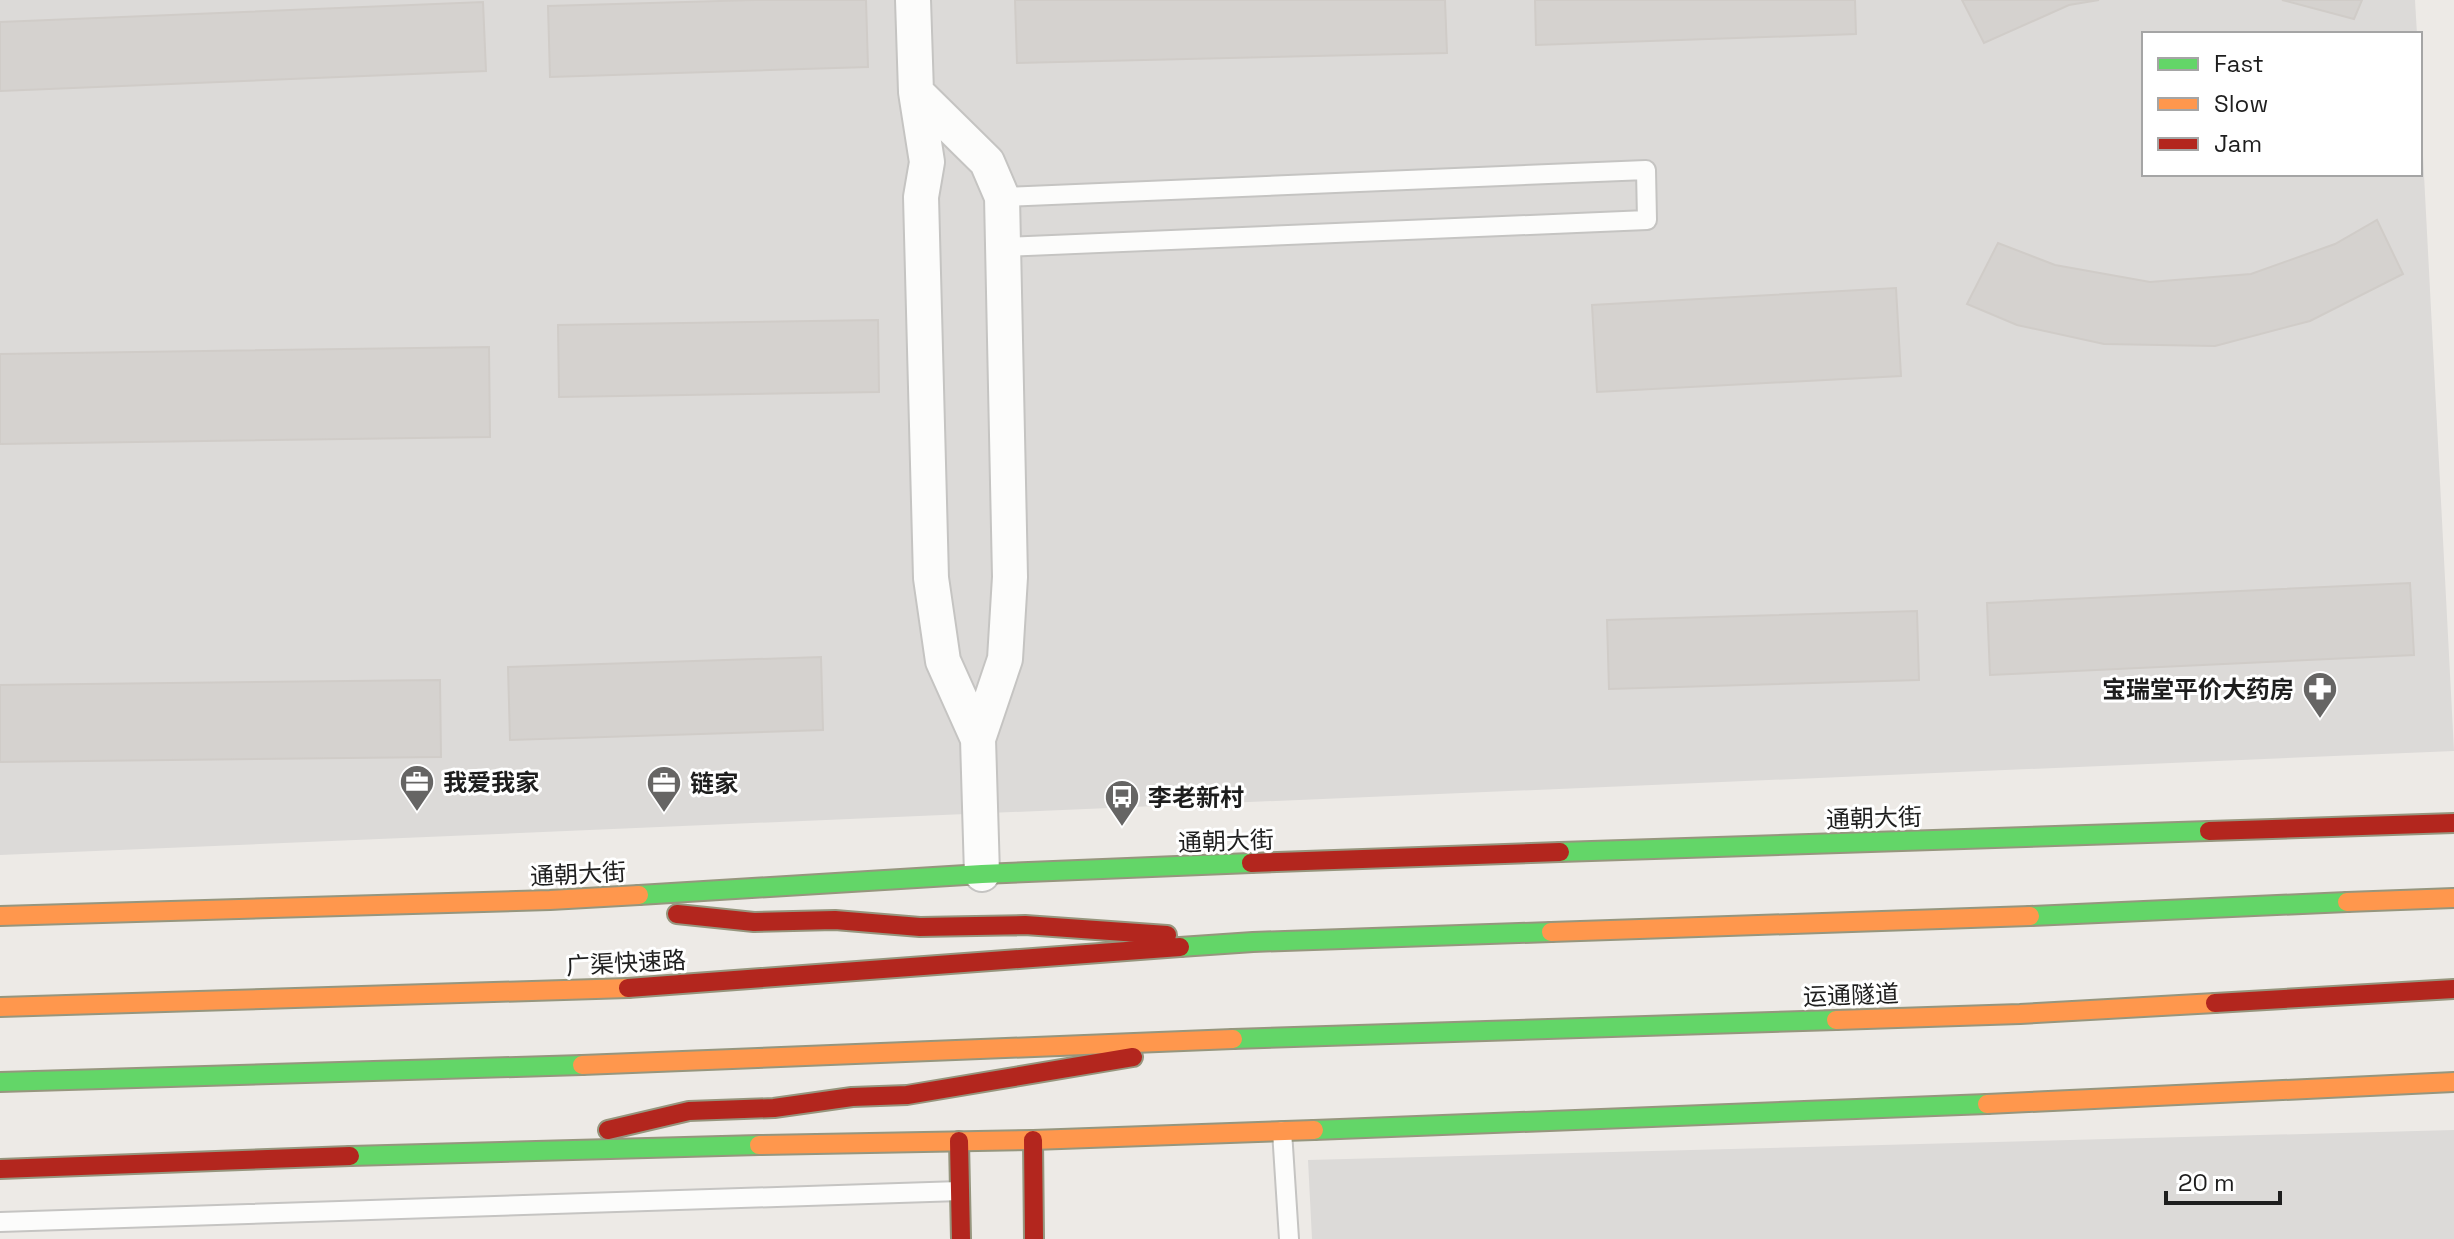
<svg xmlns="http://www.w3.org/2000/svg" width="2454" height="1239" viewBox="0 0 2454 1239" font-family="'Space Grotesk','Noto Sans SC',sans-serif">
  <rect width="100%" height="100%" fill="#edeae6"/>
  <!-- residential -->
  <path fill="#dcdad8" d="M0,0H2415L2417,34H2144V174H2420V98L2454,751L0,855Z
    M2454,1130V1239H1312L1308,1160Z"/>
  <!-- building -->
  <path fill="#d5d2cf" stroke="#d0ccc8" stroke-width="2" d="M754,0H866L868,67L550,77L548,6Z
    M1015,0H1445L1447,53L1017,63Z
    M1535,0H1855L1856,34L1536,45Z
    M1962,0H2099L2069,5L1984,43Z
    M2282,0H2362L2354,19Z
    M483,2L486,71L0,91V22Z
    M2377,220L2403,274L2310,321L2215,346L2104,344L2017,325L1967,304L1998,243L2055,265L2150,282L2251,274L2335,244Z
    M1896,288L1901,376L1597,392L1592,305Z
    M878,320L879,392L559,397L558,325Z
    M489,347L490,437L0,444V354Z
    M2410,583L2414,655L1990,675L1987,603Z
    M1917,611L1919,680L1609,689L1607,620Z
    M821,657L823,730L510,740L508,667Z
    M440,680L441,757L0,762V685Z"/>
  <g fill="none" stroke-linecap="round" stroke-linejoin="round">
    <defs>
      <path id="lane" d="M1002,197L1646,170L1647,220L1002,247
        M1282,1131L1289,1239
        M0,1222L960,1191"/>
      <path id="street" d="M913,0L916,92L927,162L921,197L931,578L943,661L978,739
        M916,92L987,162L1002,197L1010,577L1005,659L978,739L982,874"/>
      <path id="fast" d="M1560,852L2209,831
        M639,895L982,874L1251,863
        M2030,916L2347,902
        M1180,947L1253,942L1551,932
        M1233,1039L1836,1020
        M0,1082L582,1065
        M1314,1130L1987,1104
        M350,1156L759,1145"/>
      <path id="slow" d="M2347,902L2454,898
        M0,916L550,900L639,895
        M1551,932L2030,916
        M0,1007L628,988
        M1836,1020L2020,1014L2215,1003
        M582,1065L1233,1039
        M1987,1104L2454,1082
        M759,1145L1033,1140L1314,1130"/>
      <path id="jam" d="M2209,831L2454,823
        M1251,863L1560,852
        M677,914L754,922L835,920L920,927L1025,925L1167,935
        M628,988L1180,947
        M2215,1003L2454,989
        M608,1130L689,1111L774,1108L852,1097L907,1095L1133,1057
        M1033,1140L1034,1239
        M959,1141L961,1239
        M0,1169L350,1156"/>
    </defs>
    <!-- lane casing -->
    <use href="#lane" stroke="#c5c4c2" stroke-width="22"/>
    <!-- street casing -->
    <use href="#street" stroke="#c5c4c2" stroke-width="38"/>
    <!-- fast casing -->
    <use href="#fast" stroke="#96967e" stroke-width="22"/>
    <!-- slow casing -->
    <use href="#slow" stroke="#96967e" stroke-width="22"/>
    <!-- jam casing -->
    <use href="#jam" stroke="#96967e" stroke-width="22"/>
    <!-- lane -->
    <use href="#lane" stroke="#fcfcfb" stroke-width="18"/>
    <!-- street -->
    <use href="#street" stroke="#fcfcfb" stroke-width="34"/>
    <!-- fast -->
    <use href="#fast" stroke="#63d668" stroke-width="18"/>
    <!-- slow -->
    <use href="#slow" stroke="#ff974d" stroke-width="18"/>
    <!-- jam -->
    <use href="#jam" stroke="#b3261e" stroke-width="18"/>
  </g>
  <!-- icons -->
  <defs>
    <symbol id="pharmacy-pin" viewBox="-11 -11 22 30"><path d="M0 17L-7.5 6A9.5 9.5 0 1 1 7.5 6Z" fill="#666564" stroke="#fff"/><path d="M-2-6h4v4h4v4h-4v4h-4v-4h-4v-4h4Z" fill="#fff"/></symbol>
    <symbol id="office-pin" viewBox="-11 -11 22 30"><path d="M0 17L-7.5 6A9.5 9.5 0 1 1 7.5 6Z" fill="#666564" stroke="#fff"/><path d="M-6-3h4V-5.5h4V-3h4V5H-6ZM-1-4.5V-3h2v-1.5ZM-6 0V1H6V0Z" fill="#fff"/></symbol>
    <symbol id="bus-pin" viewBox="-11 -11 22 30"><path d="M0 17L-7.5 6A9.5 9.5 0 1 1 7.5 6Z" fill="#666564" stroke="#fff"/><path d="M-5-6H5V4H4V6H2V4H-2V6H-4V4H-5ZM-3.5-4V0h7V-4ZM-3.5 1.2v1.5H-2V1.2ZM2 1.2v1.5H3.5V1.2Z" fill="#fff"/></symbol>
  </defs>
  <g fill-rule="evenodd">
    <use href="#pharmacy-pin" x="2300" y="669" width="40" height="54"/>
    <use href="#office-pin" x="397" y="762" width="40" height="54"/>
    <use href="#office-pin" x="644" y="763" width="40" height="54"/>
    <use href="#bus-pin" x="1102" y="777" width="40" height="54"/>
  </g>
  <g text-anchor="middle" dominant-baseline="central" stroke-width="6" stroke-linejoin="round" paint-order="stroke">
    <!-- poi labels -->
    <g font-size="24" font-weight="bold" fill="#1e1e1e" stroke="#fff" text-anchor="start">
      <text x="2294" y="689" text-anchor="end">宝瑞堂平价大药房</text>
      <text x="443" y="782">我爱我家</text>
      <text x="690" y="783">链家</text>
      <text x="1148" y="797">李老新村</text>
    </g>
    <!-- street labels -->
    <g font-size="24" fill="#1e1e1e" stroke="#fff">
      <text transform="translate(1874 818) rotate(-2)">通朝大街</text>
      <text transform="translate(1226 841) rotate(-2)">通朝大街</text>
      <text transform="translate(578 874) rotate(-3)">通朝大街</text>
      <text transform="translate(626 963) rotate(-3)">广渠快速路</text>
      <text transform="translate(1851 995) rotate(-2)">运通隧道</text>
    </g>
  </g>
  <!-- legend -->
  <rect x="2142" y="32" width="280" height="144" fill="#ffffff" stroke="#a5a5a5" stroke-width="2"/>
  <rect x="2158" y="58" width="40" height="12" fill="#63d668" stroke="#a5a5a5" stroke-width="2"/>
  <text x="2214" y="72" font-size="24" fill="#1e1e1e">Fast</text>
  <rect x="2158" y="98" width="40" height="12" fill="#ff974d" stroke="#a5a5a5" stroke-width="2"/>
  <text x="2214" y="112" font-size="24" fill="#1e1e1e">Slow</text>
  <rect x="2158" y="138" width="40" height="12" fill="#b3261e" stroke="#a5a5a5" stroke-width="2"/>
  <text x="2214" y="152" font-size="24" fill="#1e1e1e">Jam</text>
  <!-- scale -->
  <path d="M2166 1191v12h114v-12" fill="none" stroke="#1e1e1e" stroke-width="4"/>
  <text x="2178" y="1191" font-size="24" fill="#1e1e1e" stroke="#ffffff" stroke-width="6" paint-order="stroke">20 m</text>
</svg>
